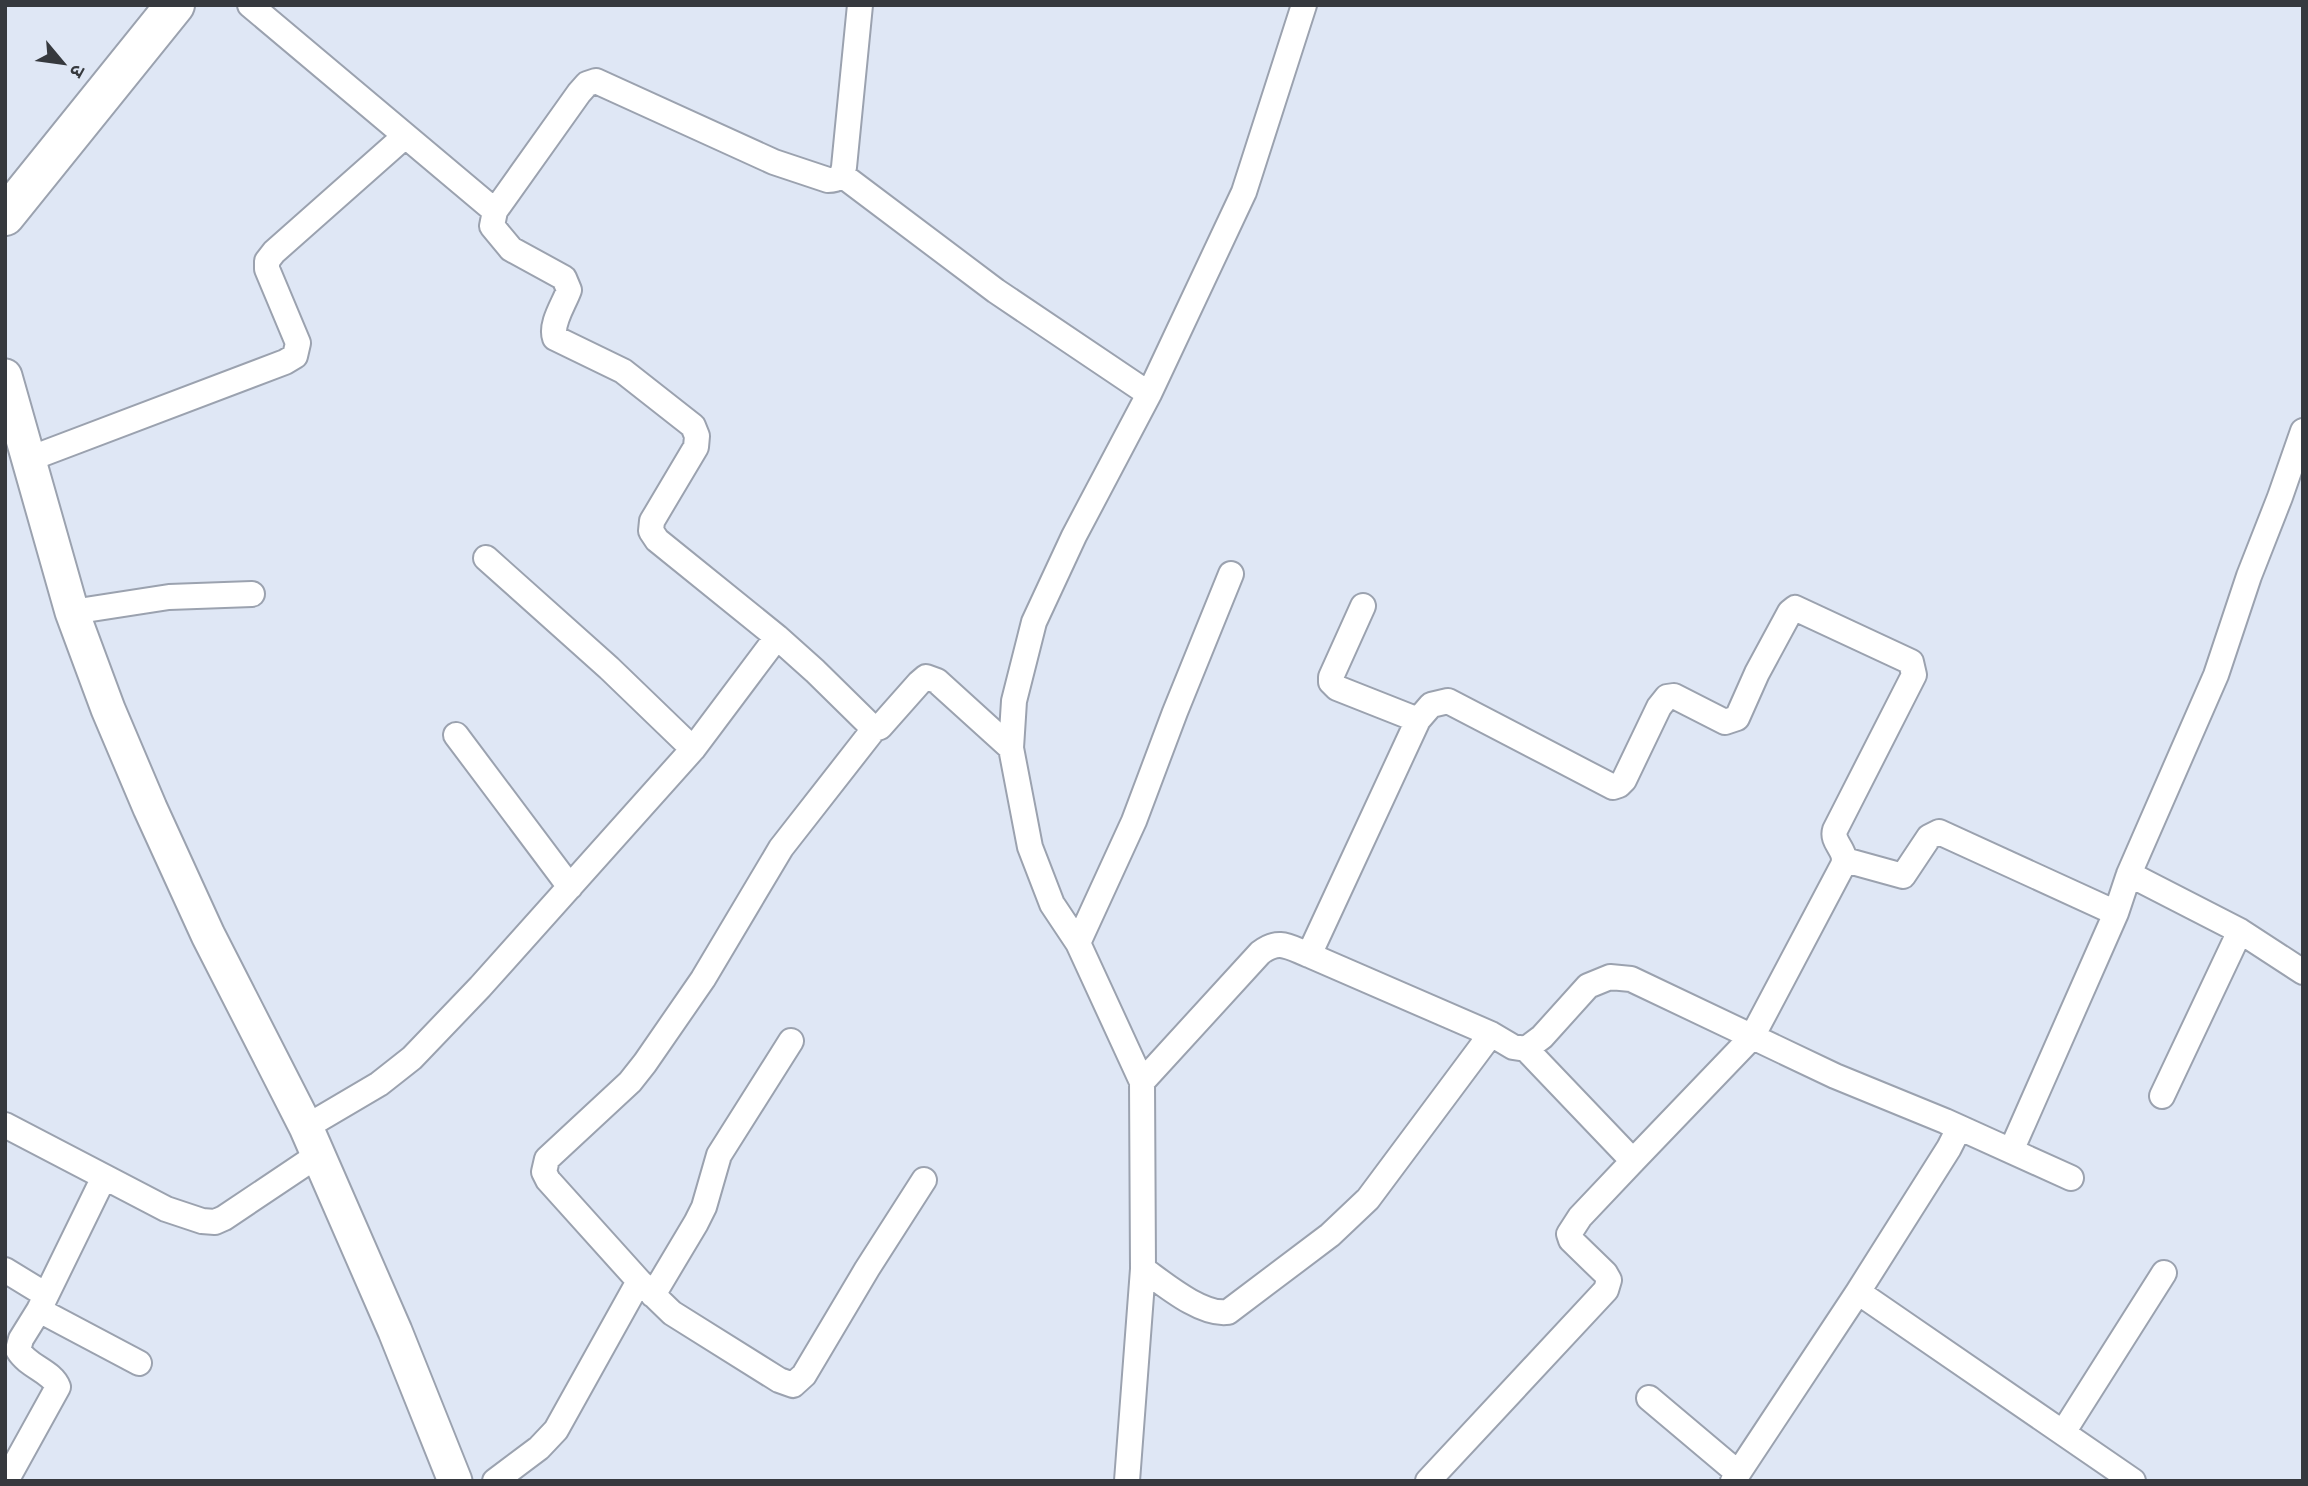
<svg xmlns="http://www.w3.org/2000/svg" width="2308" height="1486" viewBox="0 0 2308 1486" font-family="Barlow,'Noto Sans Devanagari',sans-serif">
  <rect width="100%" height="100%" fill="#dfe7f5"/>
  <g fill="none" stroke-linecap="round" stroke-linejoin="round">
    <defs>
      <path id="street" d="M250,5L495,211
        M860,5L844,167C842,177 838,180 828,180L774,162L596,81L587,84L579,93L495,211L492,226L511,249L564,278L569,290C564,304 550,324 555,338L623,371L693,426L697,436L696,447L652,521L651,531L657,540L777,637L815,671L874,729L880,727L919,683L926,677L937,681L1011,748
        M842,175L996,291L1149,394
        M29,459L285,362L295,356L298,343L267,269V261L274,252L405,136
        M486,558L609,668L693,749
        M1363,606L1331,677V682L1337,688L1418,720
        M72,612L169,597L252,594
        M874,729L781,848L703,979L645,1063L630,1082L547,1159L544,1172L548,1180L639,1281L672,1313L779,1380L793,1385L804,1375L867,1269L924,1180
        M456,735L570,887
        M1845,860L1903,876L1929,837L1939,832L2116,913
        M2129,874L2240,931L2303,972
        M1078,943L1134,821L1175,712L1231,574
        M1309,955L1418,720L1431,705L1448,701L1613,787L1619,785L1624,780L1659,707L1667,697L1674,696L1725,722L1737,718L1757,673L1790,612L1795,608L1911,662L1914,675L1835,830C1831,843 1848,850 1843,865L1752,1037L1633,1161L1580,1217L1569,1234L1571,1240L1605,1273L1609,1280L1606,1290L1428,1481
        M1526,1049L1633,1161
        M1142,1082L1260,953C1279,938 1289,947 1309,955L1491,1034L1513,1047L1526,1049L1542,1037L1588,986L1610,977L1631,979L1835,1076L1945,1121L2071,1178
        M2162,1096L2240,931
        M5,1125L166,1209L202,1221L215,1222L224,1218L318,1155
        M306,1127L379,1084L412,1058L480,987L693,749L777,637
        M2011,1151L2116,913L2129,874L2216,675L2249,576L2280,497L2303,431
        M1143,1269C1164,1284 1202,1316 1228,1312L1330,1235L1368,1199L1491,1034
        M5,1270L46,1295
        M1858,1292L2133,1481
        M653,1295L696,1223L704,1207L719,1155L791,1041
        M39,1310L139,1363
        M1649,1398L1738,1473
        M2064,1431L2164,1273
        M6,1481L58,1387C52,1371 28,1367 18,1350L21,1339L39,1310L104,1177
        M495,1481L539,1448L556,1430L639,1281
        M1127,1481L1143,1269L1142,1082L1078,943L1052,904L1030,847L1011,748L1014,701L1034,622L1074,536L1149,394L1244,192L1304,5
        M1733,1481L1858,1292L1949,1148L1959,1128"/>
      <path id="secondary" d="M5,376L72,612L108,709L150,808L208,935L306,1127L395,1331L455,1481"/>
      <path id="highway" d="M5,216L175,5"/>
    </defs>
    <!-- street casing -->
    <use href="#street" stroke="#9ba2af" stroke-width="28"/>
    <!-- secondary casing -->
    <use href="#secondary" stroke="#9ba2af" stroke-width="37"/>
    <!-- highway casing -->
    <use href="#highway" stroke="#9ba2af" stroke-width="42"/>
    <!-- street -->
    <use href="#street" stroke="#fff" stroke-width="24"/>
    <!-- secondary -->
    <use href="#secondary" stroke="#fff" stroke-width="33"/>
    <!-- highway -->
    <use href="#highway" stroke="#fff" stroke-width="38"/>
  </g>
  <!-- border -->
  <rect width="2308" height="1486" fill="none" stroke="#36393e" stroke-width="14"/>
  <!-- north arrow -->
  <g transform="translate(63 63) rotate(119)" stroke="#dfe7f5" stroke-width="5" paint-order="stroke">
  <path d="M0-5L12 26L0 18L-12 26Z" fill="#36393e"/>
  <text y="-10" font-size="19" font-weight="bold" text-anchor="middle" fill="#36393e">उ</text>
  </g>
</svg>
